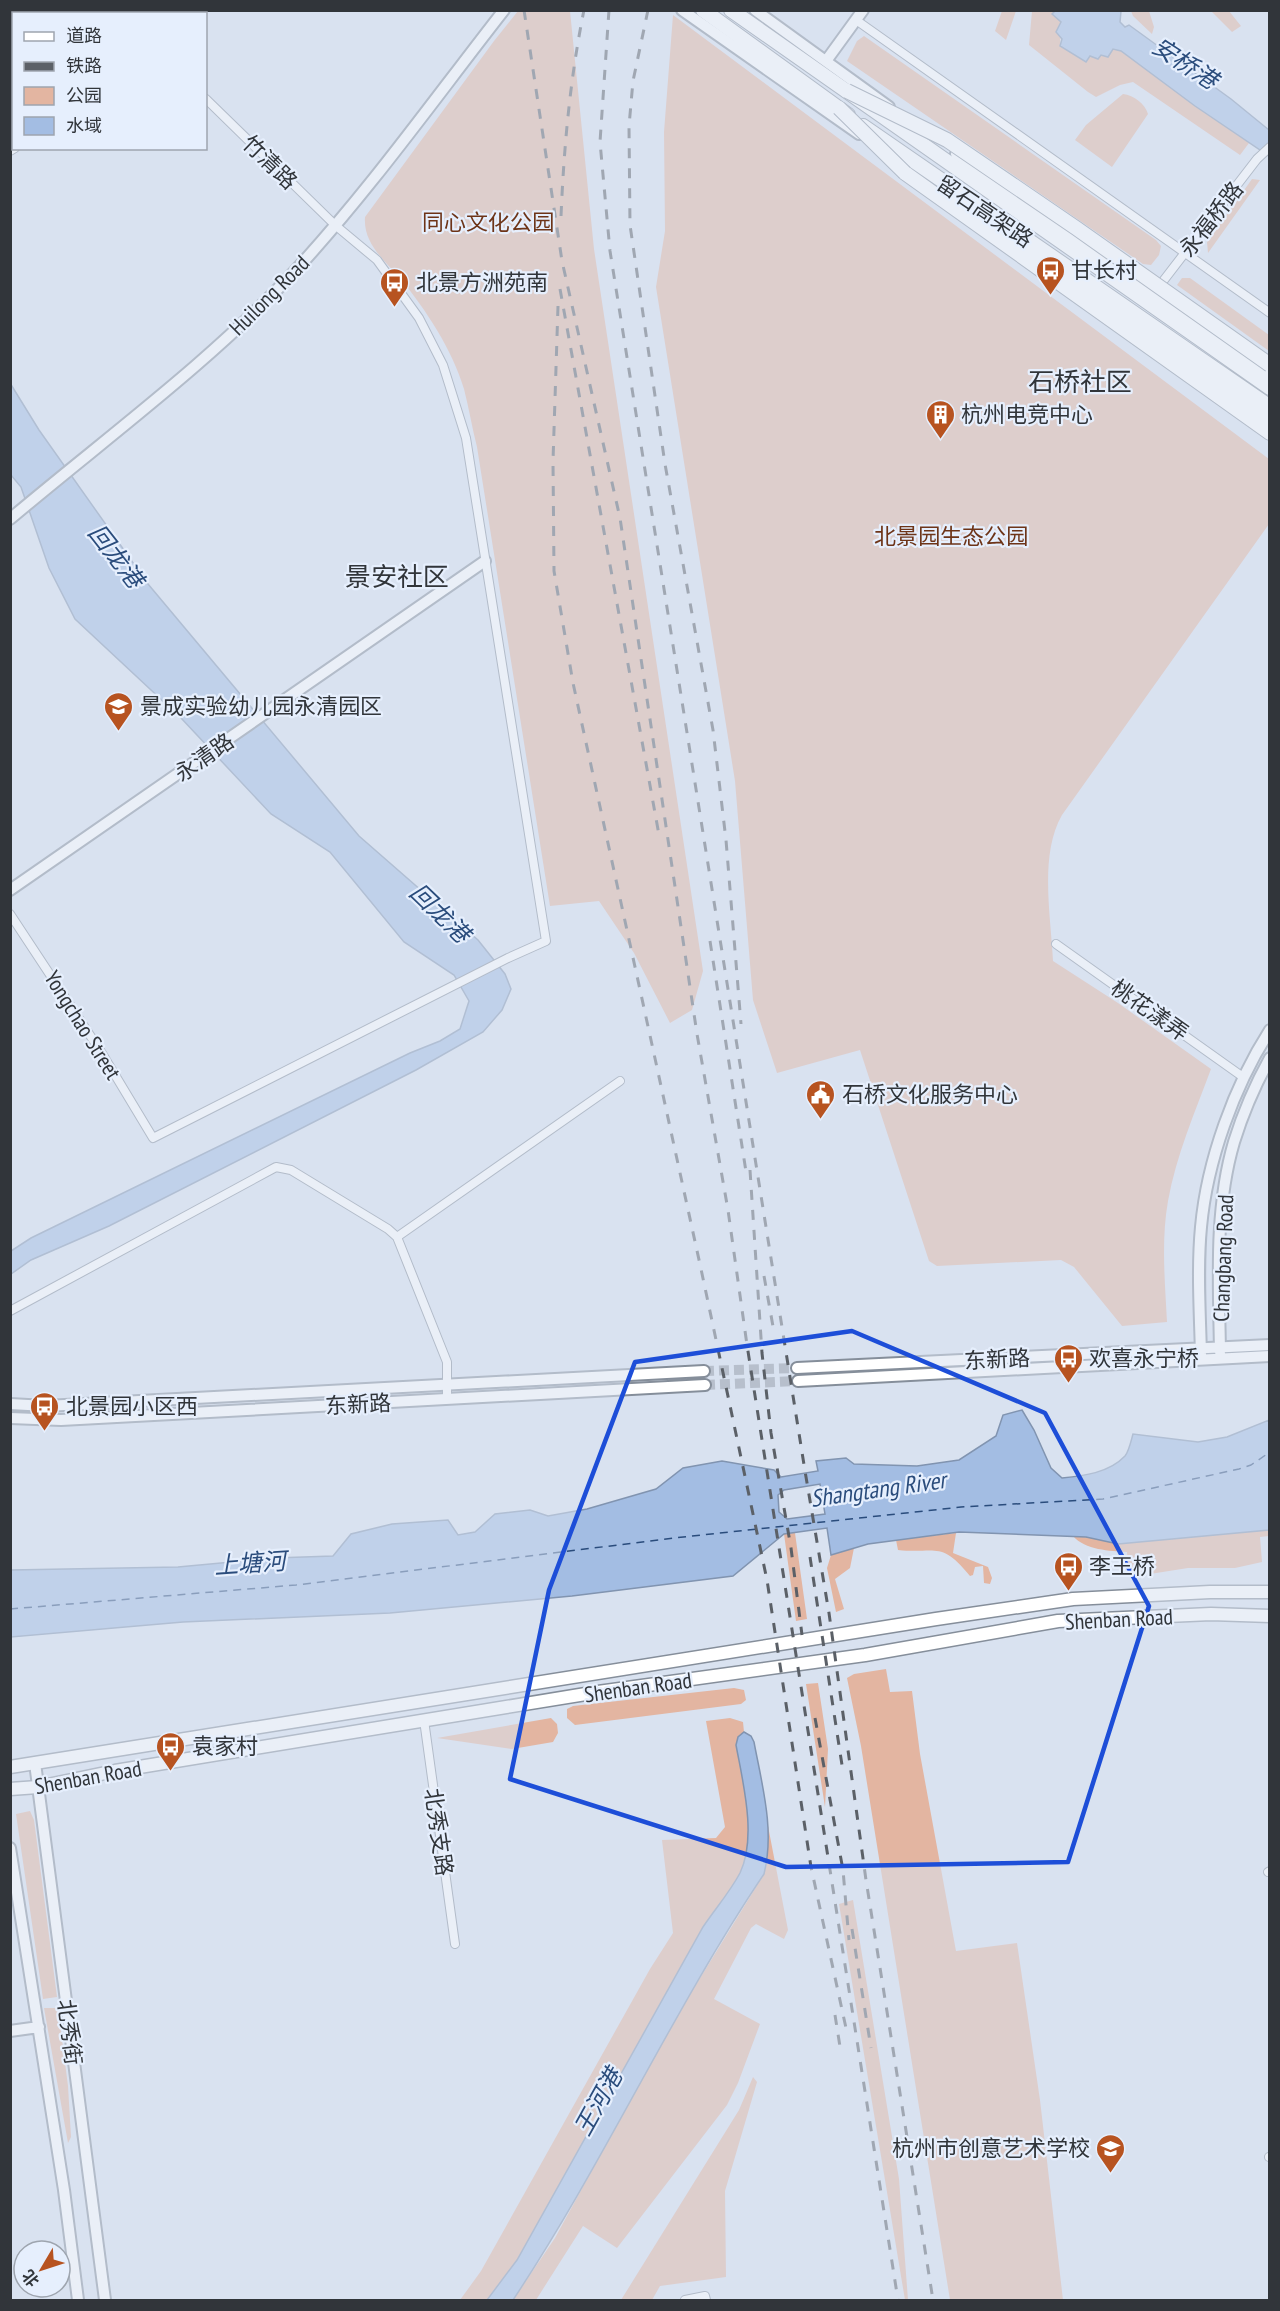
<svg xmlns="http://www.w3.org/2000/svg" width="1280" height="2311" viewBox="0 0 1280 2311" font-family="'PT Sans Narrow','Noto Sans SC',sans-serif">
  <rect width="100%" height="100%" fill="#d9e2f0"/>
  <!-- green -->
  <path fill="#e3b5a1" d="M518,11H570L594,249L703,971L692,1010L670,1023L634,953L599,901L550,906L477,447C472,428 469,408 464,389C452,349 426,310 400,278C384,260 363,243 365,217L494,41Z
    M1002,11H1016L1006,40L995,31Z
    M1032,11H1055L1053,14L1061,22L1060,46L1086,62C1092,52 1109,48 1120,50L1249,143L1240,155L1133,82L1120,85L1096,97L1088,92L1029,45Z
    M1131,11H1149L1154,27L1152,34L1133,16Z
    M1211,11H1229L1241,26L1232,32Z
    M673,15L1269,459V524L1062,815C1039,855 1051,916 1053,961L1118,1003L1211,1069C1195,1112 1176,1156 1168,1201C1161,1241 1165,1282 1167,1322L1122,1326L1074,1267L1061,1260L937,1266L929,1261L860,1050L777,1073L753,1000L735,781L656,287L665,231L664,132Z
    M864,36L1156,240L1161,246L1159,255L1151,265L1143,264L847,61L857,41Z
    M1123,94C1134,95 1145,104 1148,114L1112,167L1075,140L1086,125Z
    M1252,179L1260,180L1208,253L1207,242Z
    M1182,278H1190L1269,335V351L1177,285Z
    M1270,1530L1269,1536L1260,1537L1262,1562L1235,1568H1188L1150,1574L1128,1573L1127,1552C1110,1551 1085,1550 1073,1536L1087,1537L1118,1544Z
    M795,1533L807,1619L796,1621L784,1534Z
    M956,1533L953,1553L988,1567L992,1578L990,1584L984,1583L983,1566L975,1567L973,1575L970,1576C941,1540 936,1554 898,1550L896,1540Z
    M854,1548L850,1568L835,1579L844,1609L836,1612L827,1568L831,1555Z
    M886,1669L890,1692L912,1691L920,1754L956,1951L1017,1943L1040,2100L1063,2300H950L861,1746L847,1678L854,1674Z
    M818,1683L828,1749L825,1807L806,1684Z
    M734,1688L744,1690L746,1700L741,1704L575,1725L567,1718V1709L573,1706Z
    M551,1718L557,1724L558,1733L553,1742L512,1749L437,1738Z
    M730,1718L743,1722L744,1732L738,1737L736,1745C743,1783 757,1837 740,1873C730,1892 715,1909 703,1927L517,2260L487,2300H460L481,2271L650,1969L673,1933L662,1840L716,1838L725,1827L706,1721Z
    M30,1811L34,1820L57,1997L43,1999L16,1814Z
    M768,1826L788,1930L784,1939L756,1924L751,1928L714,1999L760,2024L738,2083L727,2105L617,2248L583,2226L536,2300H513L555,2238L670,2027L764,1874L767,1862Z
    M853,1900L899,2179L908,2300H905L839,1904Z
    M44,2008H58L68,2086L71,2137L68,2143Z
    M753,2077L757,2082L725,2191L726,2277L660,2286L652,2300H621L739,2110Z"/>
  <!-- water -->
  <path fill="#a3bde3" stroke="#8194b0" stroke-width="1.5" fill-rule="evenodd" d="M1055,11H1121L1120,22L1125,27L1129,25L1231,99L1269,130V156L1195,106L1121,51L1113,49L1108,57L1101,55L1098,59L1090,56L1086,62L1060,46L1062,39L1056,32L1061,22L1052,14Z
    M10,383L39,430L148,584L359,836L478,940L505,974L511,989L502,1010L483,1032L416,1070L109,1226L31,1260L11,1274V1251L31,1238L410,1053L440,1041L460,1029L469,1001L454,975L404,942L330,852L271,814L181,718L75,619L49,568L21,487L11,475Z
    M1022,1410L1034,1430L1051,1468L1062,1478C1083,1476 1109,1473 1125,1456C1129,1451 1131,1441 1133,1434L1198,1442L1227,1437L1269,1420V1530L1118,1544L1086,1537L959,1532L868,1544L831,1555L827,1528L784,1534L733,1576L572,1596L390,1613L183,1622L11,1637V1570L178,1567L274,1558L333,1556L351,1534L392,1524L448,1520L458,1535L475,1532L495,1514L530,1510L548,1516L587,1509L656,1489L683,1468L722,1461L774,1470L781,1477L818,1471L816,1461L846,1458L854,1464L917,1466L959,1460L996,1436L1003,1415ZM820,1484L825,1514L787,1519L779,1512L778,1495L784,1490Z
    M744,1732L751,1736L754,1742C762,1785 775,1830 764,1874C672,2011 604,2163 513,2300H487L517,2260L703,1927C715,1909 730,1892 740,1873C757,1837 743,1783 736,1745L738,1737Z"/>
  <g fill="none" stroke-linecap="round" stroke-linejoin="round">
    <!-- ferry -->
    <path stroke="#2a4c7c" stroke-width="1.5" stroke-dasharray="8 6" stroke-linecap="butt" d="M10,1609L296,1585L674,1538L961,1507L1103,1499L1239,1469L1251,1465L1270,1452"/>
    <!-- secondary-tunnel -->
    <path stroke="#b7bfcc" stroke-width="10" stroke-dasharray="10 5" stroke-linecap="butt" d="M704,1371L797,1368
      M705,1385L798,1381"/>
    <defs>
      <path id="street" d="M856,20L1270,313
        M10,151L15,148
        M1157,289L1257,159L1270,147
        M10,914L103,1055L153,1138L508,958L546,941L466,438L443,365L419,318L377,260L335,225L206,99
        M1056,944L1243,1077
        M397,1237L620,1081
        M10,1311L276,1167L291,1170L388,1229L397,1237L447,1362V1399
        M424,1720L455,1944
        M1268,1872L1270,1871
        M1269,2157H1270
        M685,2300L705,2296L706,2300"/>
      <path id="secondary" d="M682,10L859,134
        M755,10L889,107
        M826,61L863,10
        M956,154L1270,375
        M948,196L1144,330L1245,403
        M10,519C106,438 209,363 294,272C370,190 435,98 504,10
        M10,890L485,561
        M1220,1352C1219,1283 1214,1210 1234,1142C1243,1113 1255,1085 1270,1058
        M1201,1355C1200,1313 1197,1269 1201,1227C1207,1161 1234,1086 1270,1030
        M797,1368L1270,1345
        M798,1381L1270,1356
        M10,1404L46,1406L704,1371
        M10,1418L61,1420L705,1385
        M35,1763L105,2300
        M10,1848L64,2190L78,2300
        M10,2031L39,2027"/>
      <path id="primary" d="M1245,403L1270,420
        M10,1767L936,1619L1073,1599L1210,1592H1270
        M10,1789L38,1787L115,1771L598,1692L865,1655L1058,1621L1211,1614L1270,1616"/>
      <path id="highway" d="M703,10L848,115
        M731,10L1270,388
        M863,126L1270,407
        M905,173L1270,433"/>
    </defs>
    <!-- street casing -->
    <use href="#street" stroke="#858e9a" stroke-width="10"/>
    <!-- secondary casing -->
    <use href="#secondary" stroke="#858e9a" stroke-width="14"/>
    <!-- primary casing -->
    <use href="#primary" stroke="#858e9a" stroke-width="15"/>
    <!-- highway casing -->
    <use href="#highway" stroke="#858e9a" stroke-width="16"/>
    <!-- street -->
    <use href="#street" stroke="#fff" stroke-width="8"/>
    <!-- secondary -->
    <use href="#secondary" stroke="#fff" stroke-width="10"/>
    <!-- primary -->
    <use href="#primary" stroke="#fff" stroke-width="12"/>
    <!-- highway -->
    <use href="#highway" stroke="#fff" stroke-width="14"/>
    <!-- rail -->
    <path stroke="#5b6067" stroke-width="3" stroke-dasharray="10 10" stroke-linecap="butt" d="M524,10L562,261L620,518L697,1034L728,1210L747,1345L898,2300
      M609,10L600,142L610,251L805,1471L829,1613L866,1880L933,2300
      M648,10L633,81L629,126L630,225L665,464L713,730L726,840L741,1024
      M561,216C564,146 570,79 584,10
      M560,289L659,835
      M558,306L553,461L554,571L573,683L701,1269L767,1580L811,1867L846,2028
      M710,941L747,1178
      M750,1170L762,1353L771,1433L791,1548L802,1635
      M764,1276L774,1332
      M810,1557L842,1765
      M815,1718L843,1870L849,1940
      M852,1929L871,2048
      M835,2015L841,2053"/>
    <defs>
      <path id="highway-bridge" d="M847,91L947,140L1076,228L1270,365
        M839,108L905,173"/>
    </defs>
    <!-- highway-bridge casing -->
    <use href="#highway-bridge" stroke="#858e9a" stroke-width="16" stroke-linecap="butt"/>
    <!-- highway-bridge -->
    <use href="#highway-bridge" stroke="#fff" stroke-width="14"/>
  </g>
  <!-- marked area -->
  <path d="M0 0H1280V2311H0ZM852,1331L1045,1413L1149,1606L1068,1862L786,1867L510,1779L549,1590L635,1362Z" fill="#d9e2f0" fill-opacity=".55" fill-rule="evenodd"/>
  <path fill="none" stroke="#1d4ed8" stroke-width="4.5" stroke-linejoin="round" d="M852,1331L1045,1413L1149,1606L1068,1862L786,1867L510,1779L549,1590L635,1362Z"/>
  <!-- icons -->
  <defs>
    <symbol id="bus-pin" viewBox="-11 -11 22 30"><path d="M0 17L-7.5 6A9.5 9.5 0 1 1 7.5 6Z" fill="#b75320" stroke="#e6effd"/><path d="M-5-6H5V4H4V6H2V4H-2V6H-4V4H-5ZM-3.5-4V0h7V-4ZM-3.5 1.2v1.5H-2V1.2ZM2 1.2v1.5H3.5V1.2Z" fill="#fff"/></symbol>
    <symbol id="building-pin" viewBox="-11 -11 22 30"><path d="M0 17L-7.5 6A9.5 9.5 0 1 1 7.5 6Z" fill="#b75320" stroke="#e6effd"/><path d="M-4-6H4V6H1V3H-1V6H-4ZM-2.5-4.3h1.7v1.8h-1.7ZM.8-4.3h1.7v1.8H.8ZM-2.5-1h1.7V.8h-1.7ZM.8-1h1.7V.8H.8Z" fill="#fff"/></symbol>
    <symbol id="school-pin" viewBox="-11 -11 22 30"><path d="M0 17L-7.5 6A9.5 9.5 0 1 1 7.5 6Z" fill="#b75320" stroke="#e6effd"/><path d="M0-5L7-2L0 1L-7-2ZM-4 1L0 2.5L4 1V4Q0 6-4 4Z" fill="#fff"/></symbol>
    <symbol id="civic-pin" viewBox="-11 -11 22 30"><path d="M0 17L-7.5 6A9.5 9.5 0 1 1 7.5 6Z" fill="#b75320" stroke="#e6effd"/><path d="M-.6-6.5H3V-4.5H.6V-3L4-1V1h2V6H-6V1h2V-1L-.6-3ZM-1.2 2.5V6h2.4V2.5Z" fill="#fff"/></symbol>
  </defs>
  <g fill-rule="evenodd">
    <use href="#bus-pin" x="1034" y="254" width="33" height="45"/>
    <use href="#bus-pin" x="378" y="266" width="33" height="45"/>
    <use href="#building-pin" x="924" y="398" width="33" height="45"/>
    <use href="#school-pin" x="102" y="690" width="33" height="45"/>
    <use href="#civic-pin" x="804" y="1078" width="33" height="45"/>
    <use href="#bus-pin" x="1052" y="1342" width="33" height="45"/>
    <use href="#bus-pin" x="28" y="1390" width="33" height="45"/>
    <use href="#bus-pin" x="1052" y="1550" width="33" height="45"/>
    <use href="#bus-pin" x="154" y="1730" width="33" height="45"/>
    <use href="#school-pin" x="1094" y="2132" width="33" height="45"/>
  </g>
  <g text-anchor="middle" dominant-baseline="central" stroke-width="4.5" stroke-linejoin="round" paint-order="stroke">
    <!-- street labels -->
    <g font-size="22" fill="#31353a" stroke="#e6effd">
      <text transform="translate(270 162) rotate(44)">竹清路</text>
      <text transform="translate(985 211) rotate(34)">留石高架路</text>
      <text transform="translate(1211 219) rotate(-52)">永福桥路</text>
      <text transform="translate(269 295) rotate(-45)">Huilong Road</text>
      <text transform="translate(204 757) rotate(-35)">永清路</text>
      <text transform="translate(1150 1010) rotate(35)">桃花漾弄</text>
      <text transform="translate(83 1025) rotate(58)">Yongchao Street</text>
      <text transform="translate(1223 1258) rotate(-88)">Changbang Road</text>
      <text transform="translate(997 1359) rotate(-3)">东新路</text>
      <text transform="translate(358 1404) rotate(-3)">东新路</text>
      <text transform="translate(1119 1619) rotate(-3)">Shenban Road</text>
      <text transform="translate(638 1687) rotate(-8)">Shenban Road</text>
      <text transform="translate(88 1777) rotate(-10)">Shenban Road</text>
      <text transform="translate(439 1832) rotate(82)">北秀支路</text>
      <text transform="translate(70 2032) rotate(83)">北秀街</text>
    </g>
    <!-- park labels -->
    <g font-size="22" fill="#6d3418" stroke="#e6effd">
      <text x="488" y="222">同心文化公园</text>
      <text x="951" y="536">北景园生态公园</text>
    </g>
    <!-- poi labels -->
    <g font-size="22" fill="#31353a" stroke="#e6effd" text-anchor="start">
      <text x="1071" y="270">甘长村</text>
      <text x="416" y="282">北景方洲苑南</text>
      <text x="961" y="414">杭州电竞中心</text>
      <text x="140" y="706">景成实验幼儿园永清园区</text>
      <text x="842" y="1094">石桥文化服务中心</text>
      <text x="1089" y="1358">欢喜永宁桥</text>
      <text x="66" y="1406">北景园小区西</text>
      <text x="1089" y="1566">李王桥</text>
      <text x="192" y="1746">袁家村</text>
      <text x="1090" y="2148" text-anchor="end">杭州市创意艺术学校</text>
    </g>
    <!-- water labels -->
    <g font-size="24" font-style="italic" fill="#2a4c7c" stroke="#e6effd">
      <text transform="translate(1185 63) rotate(33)">安桥港</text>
      <text transform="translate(116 556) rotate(52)">回龙港</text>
      <text transform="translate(440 913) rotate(44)">回龙港</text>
      <text transform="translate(878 1489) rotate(-8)">Shangtang River</text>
      <text transform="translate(250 1563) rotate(-4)">上塘河</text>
      <text transform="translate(598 2102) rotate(-61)">王河港</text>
    </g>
    <!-- quarter labels -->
    <g font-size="26" fill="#31353a" stroke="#e6effd">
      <text x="1080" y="381">石桥社区</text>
      <text x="397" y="576">景安社区</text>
    </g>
  </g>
  <!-- border -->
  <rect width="1280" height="2311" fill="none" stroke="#31353a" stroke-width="24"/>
  <!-- legend -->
  <rect x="12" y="12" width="195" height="138" fill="#e6effd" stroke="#9ea5af" stroke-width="1.5"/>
  <rect x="24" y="32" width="30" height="9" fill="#ffffff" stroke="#9ea5af" stroke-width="1.5"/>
  <text x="66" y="42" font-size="18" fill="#31353a">道路</text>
  <rect x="24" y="62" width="30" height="9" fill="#5b6067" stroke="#9ea5af" stroke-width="1.5"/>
  <text x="66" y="72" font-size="18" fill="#31353a">铁路</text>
  <rect x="24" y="87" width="30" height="18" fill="#e3b5a1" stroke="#9ea5af" stroke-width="1.5"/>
  <text x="66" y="102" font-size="18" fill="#31353a">公园</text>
  <rect x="24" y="117" width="30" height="18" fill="#a3bde3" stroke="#9ea5af" stroke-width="1.5"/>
  <text x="66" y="132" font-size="18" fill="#31353a">水域</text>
  <!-- north arrow -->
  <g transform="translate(42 2269) rotate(231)"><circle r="28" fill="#e6effd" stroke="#9ea5af" stroke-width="1.5"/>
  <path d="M0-4.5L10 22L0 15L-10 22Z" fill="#b75320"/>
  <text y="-9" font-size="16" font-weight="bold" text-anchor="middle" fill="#31353a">北</text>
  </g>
</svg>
